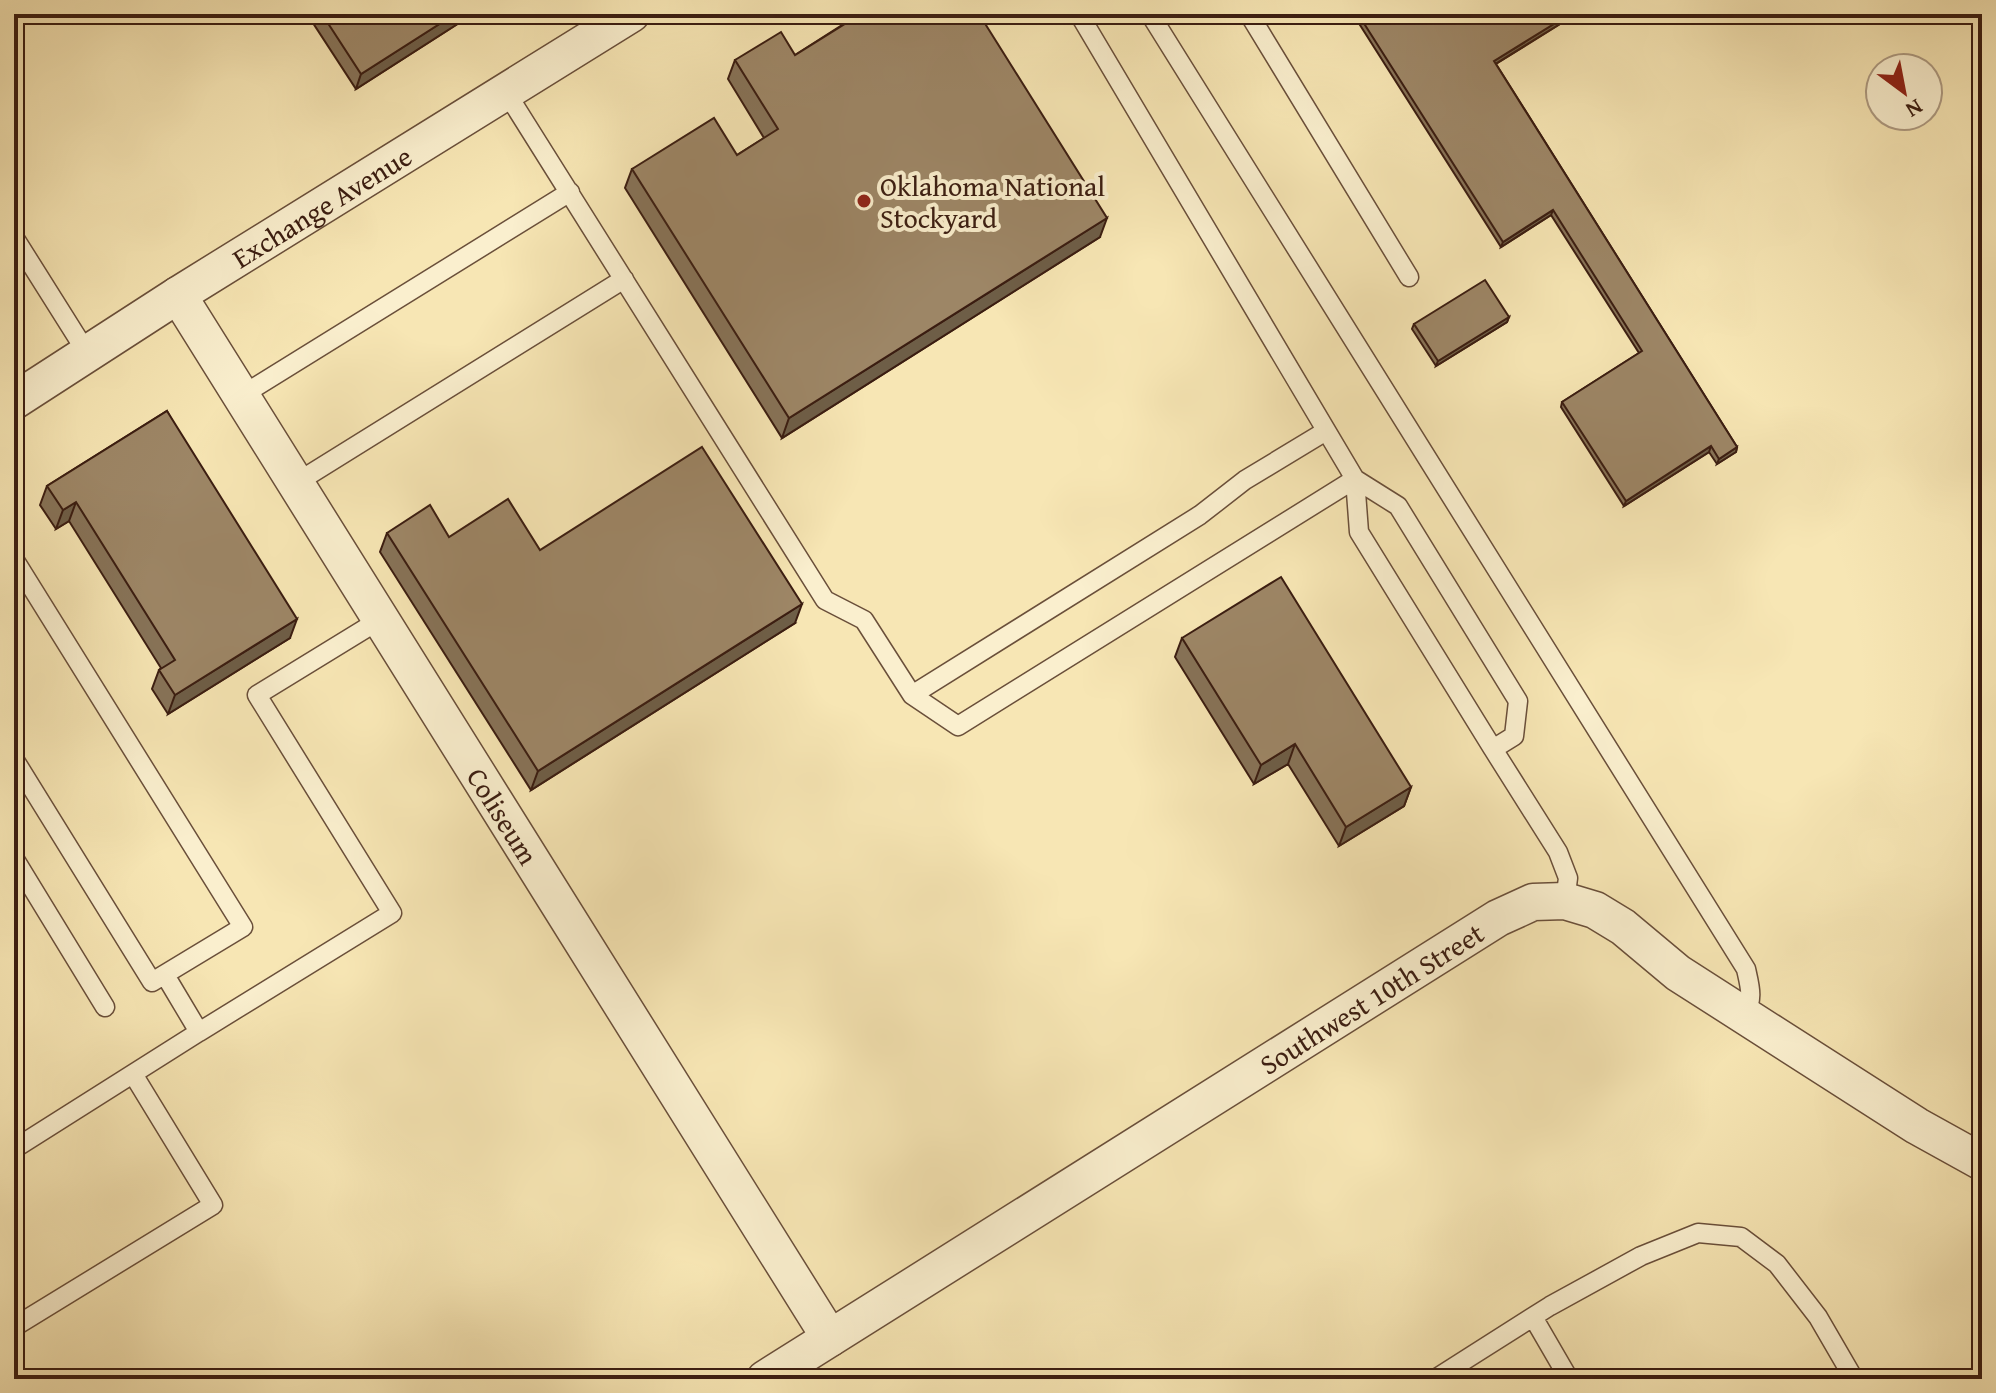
<svg xmlns="http://www.w3.org/2000/svg" width="1996" height="1393" viewBox="0 0 1996 1393" font-family="'Gentium Book Plus',serif">
  <rect width="100%" height="100%" fill="#f7e6b4"/>
  <filter id="stains"><feTurbulence type="fractalNoise" baseFrequency=".0025" numOctaves="4"/><feColorMatrix values="0 0 0 0 .2 0 0 0 0 .09 0 0 0 0 .02 0 0 0 .5 -.17"/></filter>
  <radialGradient id="worn" r=".72"><stop offset=".6" stop-color="#630" stop-opacity="0"/><stop offset="1" stop-color="#630" stop-opacity=".3"/></radialGradient>
  <g fill="none" stroke-linecap="round" stroke-linejoin="round">
    <defs>
      <path id="service" d="M1079,14L1355,479L1398,506L1518,701L1514,736L1493,749L1558,852L1568,878L1565,901
        M1150,14L1746,969C1750,987 1754,999 1744,1015
        M1249,14L1409,277
        M506,92L825,600L864,620L912,695L958,726L1355,479L1359,532L1493,749
        M14,237L87,353
        M241,396L570,192
        M296,483L624,279
        M14,559L243,927L152,982L14,759
        M912,695L1200,515L1245,480L1326,431
        M14,858L105,1007
        M199,1032L392,913L257,695L381,619
        M14,1149L199,1032L165,975
        M1533,1317L1569,1379
        M14,1327L213,1205L133,1074
        M1435,1379L1550,1306L1641,1256L1698,1233L1741,1237L1777,1264L1818,1317L1854,1379"/>
      <g id="minor">
        <path id="s1" d="M178,295L830,1338"/>
        <path id="s2" d="M14,401L178,295L631,14"/>
        <path id="s3" d="M765,1379L1498,918L1533,902L1565,901L1595,910L1623,927L1678,973L1917,1126L1982,1162"/>
      </g>
    </defs>
    <!-- service casing -->
    <use href="#service" stroke="#6a4f3a" stroke-width="21"/>
    <!-- minor casing -->
    <use href="#minor" stroke="#6a4f3a" stroke-width="39"/>
    <!-- service -->
    <use href="#service" stroke="#faefce" stroke-width="18"/>
    <!-- minor -->
    <use href="#minor" stroke="#faefce" stroke-width="36"/>
  </g>
  <!-- wall -->
  <path fill="#877358" stroke="#3b1d11" stroke-width="2" d="M316,14H473L356,89L313,23Z
    M838,14H979L1100,237L782,438L625,188L632,169L737,155L764,138L728,79L735,60L795,55L842,25L837,17Z
    M1353,14H1576L1496,64L1737,447L1736,452L1717,464L1709,452L1624,506L1561,407L1562,402L1639,353L1551,215L1501,247Z
    M1509,317L1507,322L1436,366L1412,329L1414,324Z
    M167,411L290,638L168,714L152,689L159,670L161,668L69,521L56,529L40,505L47,486Z
    M387,533L449,537L540,550L795,623L531,790L380,552Z
    M1182,638L1411,787L1404,806L1339,846L1288,764L1254,784L1175,657Z"/>
  <!-- shaded-wall -->
  <path fill="#6e5e47" stroke="#3b1d11" stroke-width="2" d="M455,14H473L356,89L361,74Z
    M1570,14H1576L1492,66L1494,61Z
    M1553,210L1551,215L1501,247L1503,242Z
    M1107,218L1100,237L782,438L789,418Z
    M1509,317L1507,322L1436,366L1438,361Z
    M1711,446L1709,452L1624,506L1626,501Z
    M1737,447L1736,452L1717,464L1719,459Z
    M76,502L69,521L56,529L63,510Z
    M802,604L795,623L531,790L538,771Z
    M297,619L290,638L168,714L175,695Z
    M1295,744L1288,764L1254,784L1261,765Z
    M1411,787L1404,806L1339,846L1346,827Z"/>
  <!-- building -->
  <path fill="#9d8666" stroke="#3b1d11" stroke-width="2" d="M322,14H455L361,74Z
    M854,14H979L1107,218L789,418L632,169L714,118L737,155L778,129L735,60L781,32L795,55L856,17Z
    M1358,14H1570L1494,61L1737,447L1719,459L1711,446L1626,501L1562,402L1642,351L1553,210L1503,242Z
    M1485,280L1509,317L1438,361L1414,324Z
    M167,411L297,619L175,695L159,670L175,660L76,502L63,510L47,486Z
    M702,447L802,604L538,771L387,533L430,505L449,537L508,499L540,550Z
    M1281,577L1411,787L1346,827L1295,744L1261,765L1182,638Z
    M1669,1370L1674,1379H1655Z"/>
  <!-- markers -->
  <circle fill="#8f2418" stroke="#faefce" stroke-width="3" cx="864" cy="201" r="8"/>
  <g text-anchor="middle" dominant-baseline="central" stroke-width="8" stroke-linejoin="round" paint-order="stroke">
    <!-- poi labels -->
    <g font-size="28" fill="#3b1d11" stroke="#faefce" text-anchor="start">
      <text x="880" y="185">Oklahoma National<tspan x="880" dy="32">Stockyard</tspan></text>
    </g>
    <!-- street labels -->
    <g font-size="28" fill="#3b1d11" stroke="#faefce">
      <text stroke="none"><textPath href="#s2" startOffset="364">Exchange Avenue</textPath></text>
      <text stroke="none"><textPath href="#s1" startOffset="614">Coliseum</textPath></text>
      <text stroke="none"><textPath href="#s3" startOffset="716">Southwest 10th Street</textPath></text>
    </g>
  </g>
  <!-- margin -->
  <rect width="1996" height="1393" fill="none" stroke="#f7e6b4" stroke-width="48"/>
  <rect x="16" y="16" width="1964" height="1361" fill="none" stroke="#3b1d11" stroke-width="4"/>
  <rect x="24" y="24" width="1948" height="1345" fill="none" stroke="#3b1d11" stroke-width="2"/>
  <!-- north arrow -->
  <g transform="translate(1904 92) rotate(148)"><circle r="38" fill="#faefce" stroke="#ae9b82" stroke-width="2"/>
  <path d="M0-6L14 30L0 20L-14 30Z" fill="#8f2418"/>
  <text y="-12" font-size="22" font-weight="bold" text-anchor="middle" fill="#3b1d11">N</text>
  </g>
  <rect width="100%" height="100%" filter="url(#stains)"/>
  <rect width="100%" height="100%" fill="url(#worn)"/>
</svg>
